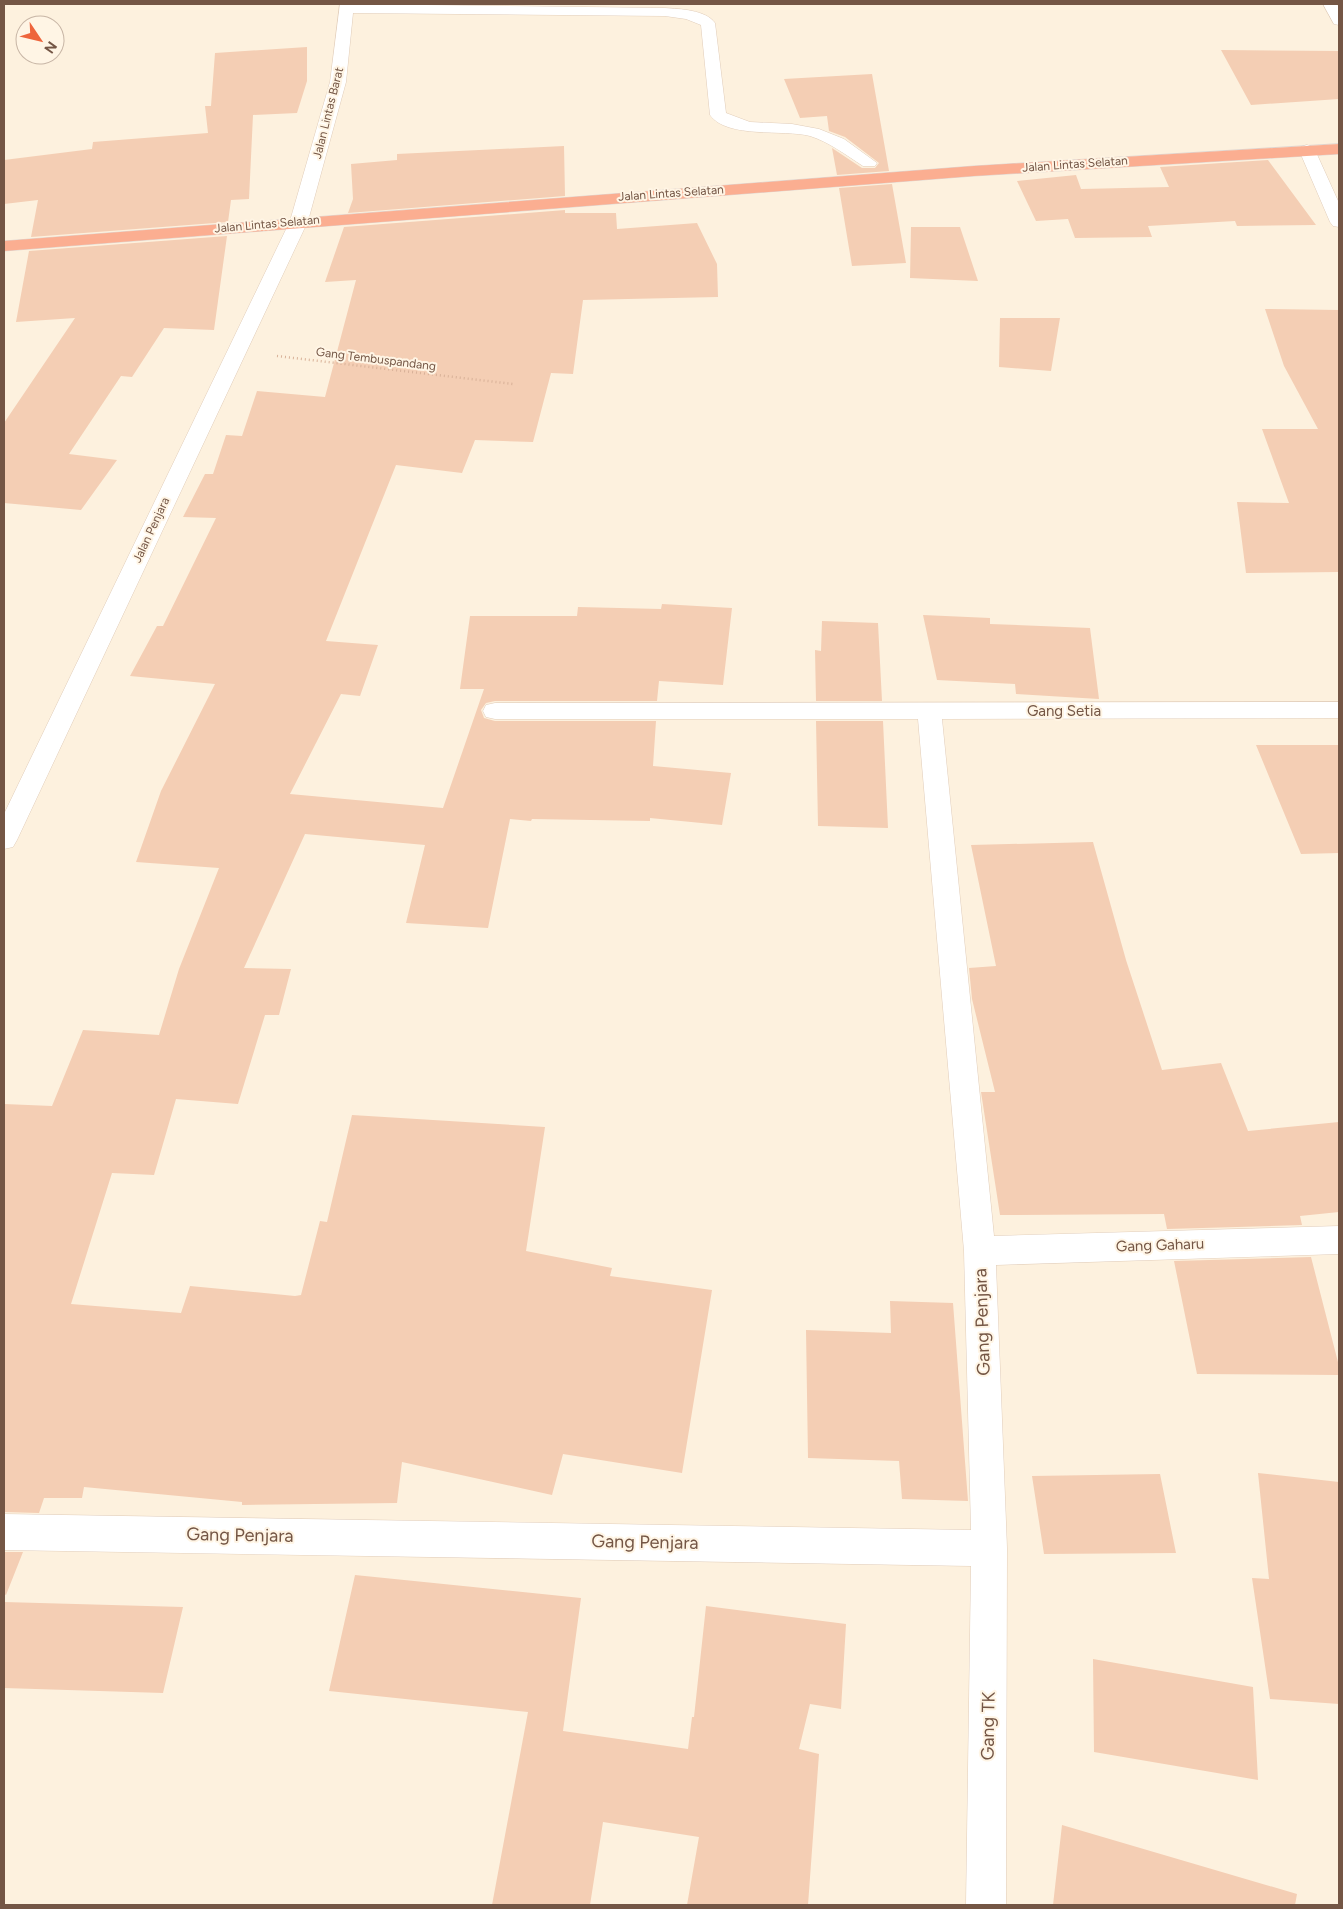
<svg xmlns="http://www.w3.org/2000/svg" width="1343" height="1909" viewBox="0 0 1343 1909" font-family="Figtree,sans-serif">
  <rect width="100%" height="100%" fill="#fdf1de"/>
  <!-- building -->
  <path fill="#f4ceb4" d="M307,47V81L297,113L253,115L249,199L231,200L228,222L31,237L38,200L4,204V160L92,149L93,142L208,133L205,106H211L215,53Z
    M1221,50L1339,51V99L1251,105Z
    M872,74L889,171L837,175L832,148L862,168H875L879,163L845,137L829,131L827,116L800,118L784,79Z
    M564,146L565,196L348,213L353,199L351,164L397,160V154Z
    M1268,160L1316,225L1237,226L1235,221L1148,226L1152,237L1075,238L1068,219L1036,221L1017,181L1076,175L1081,189L1169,187L1160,167Z
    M892,184L906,263L852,266L839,188Z
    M565,210V213H616L617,229L697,223L717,264L718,297L583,300L573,374L551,373L533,442L475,440L462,473L396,465L326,641L378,645L360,696L341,694L290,794L443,808L484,689H460L470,616H577L578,607L661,609L662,604L732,608L723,685L659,681L657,701H495L486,703L481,710L484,718L495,721H656L653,766L731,773L722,825L650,818V821L532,819L531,821L510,819L488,928L406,923L425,845L305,834L244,968L291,969L279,1015H265L238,1104L176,1099L154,1175L112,1173L71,1304L181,1313L190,1286L295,1296L301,1295L320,1221L327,1222L352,1115L545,1127L526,1251L612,1268L610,1276L712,1290L682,1473L563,1454L552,1495L402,1462L397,1503L242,1505V1502L84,1487L82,1498H44L39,1513L4,1512V1104L52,1106L83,1030L159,1035L179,969L219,868L136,862L161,791L215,684L130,676L157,626H163L216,518L183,517L205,474H213L226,435L242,436L257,391L325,397L356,280L325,282L344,227Z
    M911,227H960L978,281L910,278Z
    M227,236L214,330L164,328L132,377L121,376L69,454L117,460L81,510L4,503V423L75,318L16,322L29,251Z
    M1265,309L1339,310V572L1246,573L1237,502L1289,503L1262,429H1318L1284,366Z
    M1000,318H1060L1051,371L999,367Z
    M923,615L990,618V624L1090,628L1099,699L1016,694L1015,684L937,680Z
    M822,621L878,623L882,701H816L815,650L821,651Z
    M816,721H883L888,828L818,826Z
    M1256,745H1339V853L1301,854Z
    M1093,842L1126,960L1162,1070L1221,1063L1248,1131L1339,1122V1212L1300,1216L1302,1225L1167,1229L1164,1214L1000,1215L981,1092H995L972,999L969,968L996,966L971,845Z
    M1311,1257L1339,1366V1375L1197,1374L1174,1261Z
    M890,1301L953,1303L968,1501L902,1499L899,1461L808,1458L806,1330L891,1333Z
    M1258,1473L1339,1482V1704L1270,1699L1252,1578L1269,1579Z
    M1160,1474L1176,1553L1044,1554L1032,1476Z
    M4,1552H23L6,1595L4,1594Z
    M355,1575L581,1598L563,1731L688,1749L692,1717H694L706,1606L846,1624L841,1709L810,1704L799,1749L819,1754L808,1905H687L699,1837L603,1822L590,1905H492L528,1712L329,1691Z
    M4,1602L183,1607L163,1693L4,1688Z
    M1093,1659L1253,1687L1258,1780L1094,1752Z
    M1062,1825L1297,1894L1295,1905H1053Z"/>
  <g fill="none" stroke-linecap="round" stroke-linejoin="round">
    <defs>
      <path id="street" d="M340,4L665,8C680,9 706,10 715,23L726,113L750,122L792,124L819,129L844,139L877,163L875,166H863C846,155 829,142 810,136C784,129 727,139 710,115L701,25L686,19L665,16L353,13L346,82L308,221L17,840L13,847L4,849V814L290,221L330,82Z
        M1323,4H1337L1339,8V25L1334,24Z
        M1307,145L1313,147L1315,150L1339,203V227L1333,226L1330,222L1299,150L1301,147Z
        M1339,702V718L942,719L994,1236L1339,1226V1254L996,1265L1007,1548L1006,1905H966L971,1566L4,1550V1514L971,1530L964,1251L918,719H495L486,717L483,711L486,705L495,703Z"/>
      <path id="highway" d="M1339,144V154L974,176L4,251V241L974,166Z"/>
    </defs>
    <!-- street casing -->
    <use href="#street" stroke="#e1cdba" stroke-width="1"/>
    <!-- highway casing -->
    <use href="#highway" stroke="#ded6d2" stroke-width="1"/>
    <!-- path -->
    <path stroke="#d8b198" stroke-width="2.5" stroke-dasharray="1 3" stroke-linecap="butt" d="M277,356L513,384"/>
    <!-- street -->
    <use href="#street" fill="#fff" fill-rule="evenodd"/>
    <!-- highway -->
    <use href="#highway" fill="#fbae91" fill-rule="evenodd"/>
  </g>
  <g text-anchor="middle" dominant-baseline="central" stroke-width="4" stroke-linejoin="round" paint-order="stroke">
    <!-- far-street labels -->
    <g font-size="12" fill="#745645" stroke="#fff5e5">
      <text transform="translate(328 113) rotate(-76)">Jalan Lintas Barat</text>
      <text transform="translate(1075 164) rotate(-4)">Jalan Lintas Selatan</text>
      <text transform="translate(671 193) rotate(-4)">Jalan Lintas Selatan</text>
      <text transform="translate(267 224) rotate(-5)">Jalan Lintas Selatan</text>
      <text transform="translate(376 359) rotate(7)">Gang Tembuspandang</text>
      <text transform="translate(151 530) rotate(-65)">Jalan Penjara</text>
    </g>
    <!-- street labels -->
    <g font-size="15" fill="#745645" stroke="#fff5e5">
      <text x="1064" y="711">Gang Setia</text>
      <text transform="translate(1160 1245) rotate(-2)">Gang Gaharu</text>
    </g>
    <!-- near-street labels -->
    <g font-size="18" fill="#745645" stroke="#fff5e5">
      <text transform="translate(982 1322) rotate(-92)">Gang Penjara</text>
      <text transform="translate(240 1535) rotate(1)">Gang Penjara</text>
      <text transform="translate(645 1542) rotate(1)">Gang Penjara</text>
      <text transform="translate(988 1726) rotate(-89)">Gang TK</text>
    </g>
  </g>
  <!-- border -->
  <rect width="1343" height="1909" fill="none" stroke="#745645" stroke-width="10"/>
  <!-- north arrow -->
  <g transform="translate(40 40) rotate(125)"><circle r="24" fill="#fff5e5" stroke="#c7b5a5"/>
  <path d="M0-4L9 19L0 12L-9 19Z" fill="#ee653c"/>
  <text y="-8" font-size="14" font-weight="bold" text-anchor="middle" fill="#745645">N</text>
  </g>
</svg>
